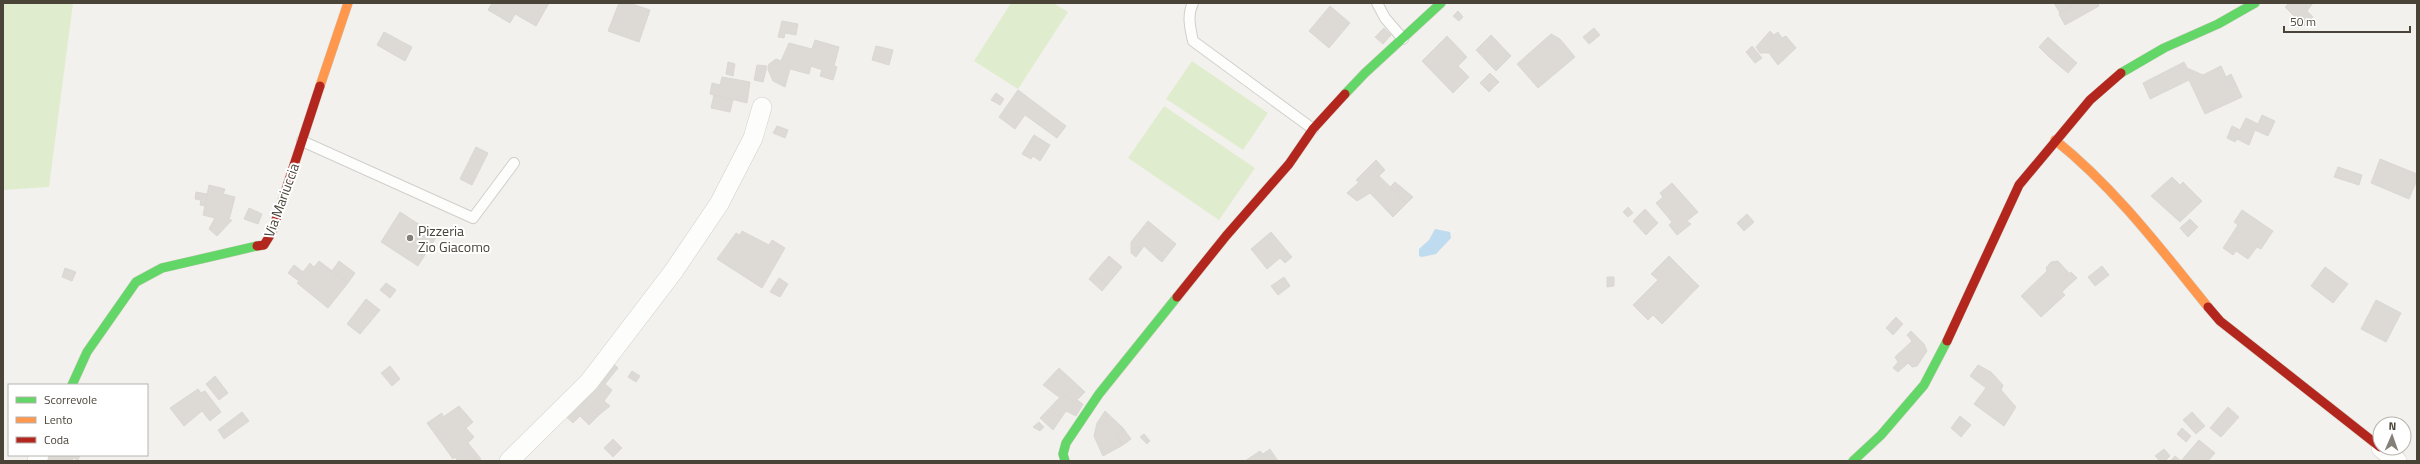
<svg xmlns="http://www.w3.org/2000/svg" width="2420" height="464" viewBox="0 0 2420 464" font-family="'Titillium Web',sans-serif">
  <rect width="100%" height="100%" fill="#f3f1ed"/>
  <!-- green -->
  <path fill="#e0ecce" d="M3,3H73L49,187L3,190Z
    M1011,3H1053L1068,12L1018,89L974,61Z
    M1192,61L1268,113L1243,150L1166,99Z
    M1164,106L1255,168L1219,220L1128,158Z"/>
  <!-- water -->
  <path fill="#bfdbef" d="M1435,229L1450,232L1451,238L1436,254L1422,257L1419,256V249L1429,240Z"/>
  <!-- building -->
  <path fill="#dddad5" stroke="#dbd8d3" d="M492,3H549L536,26L515,14L510,23L488,10Z
    M619,3H629L650,10L639,42L608,31Z
    M2054,3H2071L2072,6L2060,13Z
    M2071,3H2098L2099,6L2065,25L2059,14L2072,6Z
    M2289,3H2313L2307,11L2313,17L2304,26L2285,7Z
    M1330,6L1350,23L1329,48L1309,31Z
    M1458,11L1463,17L1459,21L1453,16Z
    M782,21L798,24L796,35L785,33L784,38L778,37Z
    M1384,28L1391,35L1383,44L1375,37Z
    M1594,28L1600,35L1589,44L1583,37Z
    M1770,31L1774,35L1778,32L1782,38L1786,36L1796,48L1778,65L1769,53H1760L1756,47Z
    M384,32L412,47L405,61L377,45Z
    M1551,34L1560,39L1575,57L1538,88L1517,64Z
    M1491,35L1511,56L1496,71L1476,50Z
    M1447,36L1467,57L1458,66L1469,77L1453,93L1422,61Z
    M2048,37L2059,47L2049,57L2039,47Z
    M815,40L839,47L834,66L837,67L833,80L820,76L822,70L811,66L809,74L790,69L785,87L773,81L768,70L769,64L776,59L781,61L789,43L812,49Z
    M876,46L893,50L889,65L872,60Z
    M1752,46L1762,58L1755,63L1746,52Z
    M2059,47L2077,63L2068,73L2049,57Z
    M728,62L735,64L733,76L726,74Z
    M2184,62L2187,68L2203,75L2221,66L2226,77L2231,74L2242,97L2205,114L2189,80L2150,99L2143,83Z
    M757,65L767,66L763,82L754,80Z
    M1490,73L1499,82L1489,92L1480,83Z
    M722,77L750,82L747,103L710,94L712,83L720,85Z
    M1018,90L1066,126L1057,138L1025,115L1015,129L999,117Z
    M996,93L1004,99L1000,105L991,100Z
    M714,95L733,100L730,112L711,108Z
    M2262,115L2275,121L2268,136L2255,130L2249,145L2237,139L2235,142L2227,138L2232,126L2240,130L2246,118L2258,124Z
    M777,126L788,130L785,138L773,133Z
    M1034,135L1050,145L1040,161L1033,156L1031,159L1022,154Z
    M476,147L488,153L472,185L460,179Z
    M2380,159L2417,174V180L2409,199L2371,183Z
    M1376,160L1385,170L1379,176L1407,203L1393,217L1370,193L1357,201L1347,193L1359,182L1356,180Z
    M2338,167L2362,175L2359,185L2334,177Z
    M2172,177L2180,185L2183,182L2202,201L2180,222L2151,196Z
    M1395,182L1413,197L1407,203L1390,187Z
    M1672,183L1698,212L1687,221L1691,224L1677,235L1669,225L1672,222L1656,203L1663,197L1660,193Z
    M209,185L225,189L223,194L235,197L229,220H232L217,236L209,229L215,218L203,215Z
    M196,192L207,194L205,206L200,205L201,200L195,199Z
    M1628,207L1633,213L1628,217L1623,212Z
    M249,208L262,214L258,224L244,219Z
    M1645,209L1658,223L1646,235L1633,221Z
    M2242,210L2273,231L2261,249L2257,247L2248,259L2236,251L2233,255L2223,248L2238,225L2234,222Z
    M400,212L437,236L418,266L381,242Z
    M1747,214L1754,222L1744,231L1737,223Z
    M2190,219L2198,227L2188,237L2180,228Z
    M1148,221L1176,244L1169,253L1164,249L1157,258L1144,246L1136,257L1131,253V242Z
    M742,231L769,245L772,240L785,248L762,288L717,259L736,233L740,235Z
    M1271,232L1292,257L1285,263L1280,258L1267,269L1251,249Z
    M1164,249L1169,253L1162,262L1157,258Z
    M1109,256L1122,267L1107,285L1093,274Z
    M1669,256L1699,286L1662,324L1653,315L1648,320L1633,305L1658,280L1651,274Z
    M319,261L348,283L328,308L297,283L299,281L288,273L294,265L303,272L310,263L314,267Z
    M339,261L355,273L348,283L332,271Z
    M2058,261L2069,273L2061,281L2067,287L2062,292L2065,295L2041,317L2021,296L2047,271L2046,268L2051,262Z
    M2102,266L2109,275L2095,286L2088,277Z
    M2325,267L2348,284L2333,303L2311,286Z
    M65,268L76,272L72,281L62,277Z
    M2071,272L2077,278L2067,287L2061,281Z
    M1093,274L1107,285L1102,291L1089,279Z
    M1284,277L1290,286L1278,295L1271,286Z
    M1607,277H1614V286L1607,287Z
    M779,278L788,284L780,297L770,292Z
    M386,283L396,290L390,298L380,290Z
    M366,299L380,310L360,334L347,324Z
    M2376,300L2401,313L2386,342L2361,329Z
    M1896,317L1903,324L1893,335L1886,328Z
    M1911,331L1924,344L1927,351L1917,366L1912,367L1908,363L1898,372L1893,368L1898,362L1895,357L1912,341L1907,335Z
    M609,360L618,368L605,384L612,390L604,401L610,406L599,415L590,406L573,423L561,412Z
    M1978,365L1991,372L2003,385L2001,390L2016,407L2004,426L1974,404L1986,388L1970,376Z
    M390,366L400,379L392,386L381,373Z
    M1059,368L1085,392L1074,403L1063,394L1059,397L1043,385Z
    M632,371L640,376L636,382L628,377Z
    M215,376L228,393L219,400L206,384Z
    M198,389L201,393L205,391L221,412L210,421L202,411L184,426L170,408Z
    M1063,394L1074,403L1077,400L1083,404L1076,416L1066,411L1053,430L1040,418Z
    M459,406L473,422L466,428L474,437L468,443L481,459L479,461H458L455,457L453,459L427,423L442,413L443,417Z
    M590,406L599,415L589,425L580,416Z
    M2228,407L2239,417L2221,437L2210,428Z
    M1105,411L1123,428L1116,435L1123,445L1103,456L1094,436L1097,423Z
    M242,412L249,421L224,439L218,430Z
    M2192,412L2205,426L2196,434L2183,420Z
    M1960,416L1971,425L1961,437L1951,428Z
    M1039,422L1044,427L1040,431L1033,427Z
    M1123,428L1131,439L1123,445L1116,435Z
    M2182,428L2191,436L2186,442L2177,434Z
    M1144,434L1150,441L1147,444L1140,437Z
    M613,439L622,448L613,457L604,448Z
    M2199,440L2215,453L2208,461H2181Z
    M1270,449L1278,461H1245L1260,451L1263,454Z
    M2164,449L2170,456L2165,461H2160L2155,456Z
    M50,455H80L78,460L73,458L72,461H47Z
    M2175,456L2181,461H2170Z"/>
  <g fill="none" stroke-linecap="round" stroke-linejoin="round">
    <defs>
      <path id="lane" d="M1193,3C1187,15 1190,28 1193,41L1313,129
        M1377,3L1385,18L1403,39
        M302,141L473,218L514,163"/>
      <path id="street" d="M2381,448L2397,461
        M37,461L39,455
        M509,461L589,382L673,272L719,204L753,138L762,107"/>
      <path id="fast" d="M2121,73L2164,48L2218,24L2255,3
        M1345,94L1365,73L1441,3
        M72,385L87,352L136,282L162,268L257,246
        M1065,461L1063,454L1066,443L1099,394L1177,297
        M1853,461L1881,435L1924,385L1947,341"/>
      <path id="slow" d="M320,86L348,3
        M2055,140C2114,187 2161,249 2208,307"/>
      <path id="jam" d="M257,246L264,245L272,232L320,86
        M1177,297L1226,236L1289,164L1313,129L1345,94
        M2208,307L2220,321L2380,447
        M1947,341L2019,185L2090,100L2121,73"/>
    </defs>
    <!-- lane casing -->
    <use href="#lane" stroke="#d1cfcb" stroke-width="12"/>
    <!-- street casing -->
    <use href="#street" stroke="#d1cfcb" stroke-width="20"/>
    <!-- fast casing -->
    <use href="#fast" stroke="#d2cec4" stroke-width="10"/>
    <!-- slow casing -->
    <use href="#slow" stroke="#d2cec4" stroke-width="10"/>
    <!-- jam casing -->
    <use href="#jam" stroke="#d2cec4" stroke-width="10"/>
    <!-- lane -->
    <use href="#lane" stroke="#fdfdfc" stroke-width="10"/>
    <!-- street -->
    <use href="#street" stroke="#fdfdfc" stroke-width="19"/>
    <!-- fast -->
    <use href="#fast" stroke="#63d668" stroke-width="9"/>
    <!-- slow -->
    <use href="#slow" stroke="#ff974d" stroke-width="9"/>
    <!-- jam -->
    <use href="#jam" stroke="#b3261e" stroke-width="9"/>
  </g>
  <!-- markers -->
  <circle fill="#848077" stroke="#fff" stroke-width="1.5" cx="410" cy="238" r="4"/>
  <g text-anchor="middle" dominant-baseline="central" stroke-width="4" stroke-linejoin="round" paint-order="stroke">
    <!-- street labels -->
    <g font-size="14" fill="#494338" stroke="#fff">
      <text transform="translate(281 200) rotate(-70)">Via Mariuccia</text>
    </g>
    <!-- poi labels -->
    <g font-size="14" fill="#494338" stroke="#fff" text-anchor="start">
      <text x="418" y="230">Pizzeria<tspan x="418" dy="16">Zio Giacomo</tspan></text>
    </g>
  </g>
  <!-- border -->
  <rect width="2420" height="464" fill="none" stroke="#494338" stroke-width="8"/>
  <!-- legend -->
  <rect x="8" y="384" width="140" height="72" fill="#ffffff" stroke="#b6b4af"/>
  <rect x="16" y="397" width="20" height="6" fill="#63d668" stroke="#b6b4af"/>
  <text x="44" y="404" font-size="12" fill="#494338">Scorrevole</text>
  <rect x="16" y="417" width="20" height="6" fill="#ff974d" stroke="#b6b4af"/>
  <text x="44" y="424" font-size="12" fill="#494338">Lento</text>
  <rect x="16" y="437" width="20" height="6" fill="#b3261e" stroke="#b6b4af"/>
  <text x="44" y="444" font-size="12" fill="#494338">Coda</text>
  <!-- north arrow -->
  <g transform="translate(2392 436) rotate(2)"><circle r="19" fill="#ffffff" stroke="#b6b4af"/>
  <path d="M0-3L7 15L0 10L-7 15Z" fill="#848077"/>
  <text y="-6" font-size="11" font-weight="bold" text-anchor="middle" fill="#494338">N</text>
  </g>
  <!-- scale -->
  <path d="M2284 26v6h126v-6" fill="none" stroke="#494338" stroke-width="2"/>
  <text x="2290" y="26" font-size="12" fill="#494338" stroke="#ffffff" stroke-width="3" paint-order="stroke">50 m</text>
</svg>
